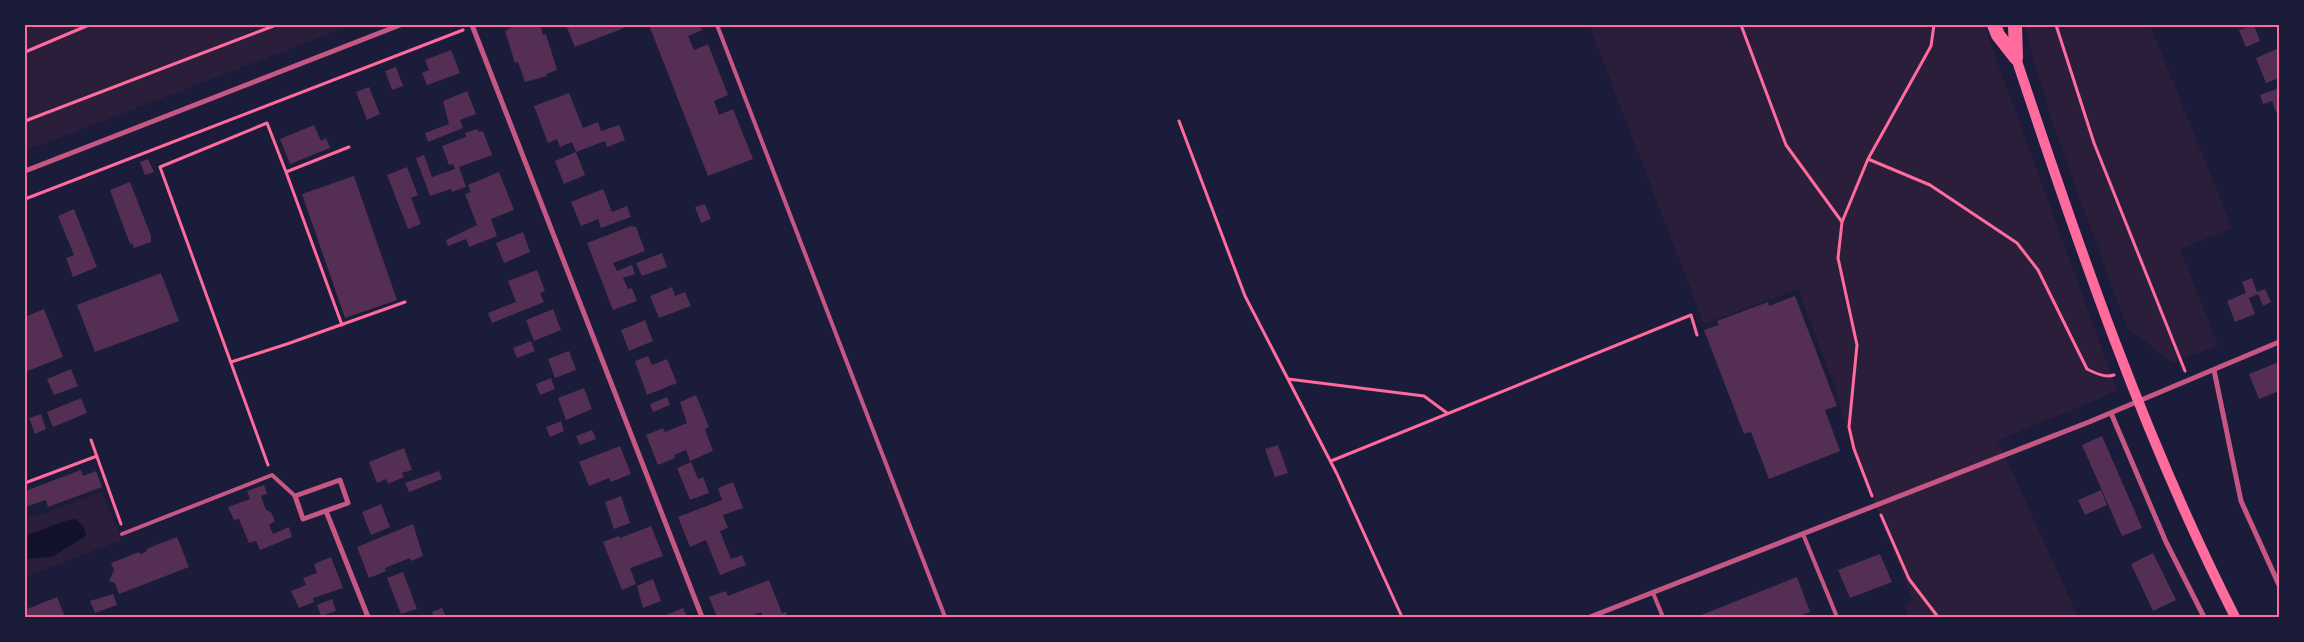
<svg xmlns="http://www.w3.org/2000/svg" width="2304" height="642" viewBox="0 0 2304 642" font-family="Figtree,sans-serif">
  <rect width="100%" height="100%" fill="#1b1b3a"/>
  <!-- green -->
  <path fill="#2a1e3b" d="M25,25H352L25,151Z
    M1589,25H1984L2117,390L2092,402L1998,440L2078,617H1909L1904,605L1913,601L1849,439L1835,387L1798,289L1704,324Z
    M2024,25H2150L2232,228L2180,249L2218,345L2173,363L2127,328L2052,122Z
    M102,492L122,540L25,577V520Z"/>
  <!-- water -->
  <path fill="#12122b" d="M76,519L84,527L86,536L52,557L25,559V535C45,531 56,521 76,519Z"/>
  <!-- building -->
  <path fill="#542f53" d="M515,25H540L543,35L546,34L557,70L546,74L547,76L525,82L518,62L515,63L505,31Z
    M566,25H623L624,28L575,47Z
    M649,25H700L702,30L688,36L694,50L708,44L728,95L714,101L719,115L733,109L753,159L708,176Z
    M2254,25L2260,41L2246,47L2239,30Z
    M2279,48V78L2266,83L2256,58Z
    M451,50L460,73L427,85L422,73L429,70L425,60Z
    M396,67L403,86L392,90L385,71Z
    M369,87L380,114L367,120L356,92Z
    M2279,88V119L2272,101L2263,104L2260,95Z
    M467,91L476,114L460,120L463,128L428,142L425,133L449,124L443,101Z
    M569,93L583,128L598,122L601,131L619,125L625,140L607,147L605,141L576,152L572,142L560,147L557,139L548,143L534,106Z
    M314,125L321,141L326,138L330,148L290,164L280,139Z
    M477,129L479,132L483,131L492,155L459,167L466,187L452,192L451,189L430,196L416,158L424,155L432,177L455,169L453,164L449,165L442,146L466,137L465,133Z
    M576,152L585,175L564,184L555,161Z
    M148,159L154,172L145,175L140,162Z
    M407,167L418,195L411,198L421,224L408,229L387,175Z
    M499,172L514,210L491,219L497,236L469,247L466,239L448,246L446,240L477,225L465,194L471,192L468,185Z
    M354,176L397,300L345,318L302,194Z
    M130,182L151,236V242L134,248L132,243L130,244L110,190Z
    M603,189L612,212L627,206L631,217L601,228L598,219L581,226L571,202Z
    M705,204L711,219L701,223L695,207Z
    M74,209L97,267L73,277L66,258L74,255L58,216Z
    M631,226L636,227L645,251L613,263L617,271L632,265L635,274L623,278L628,289L632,288L637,301L613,310L587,243Z
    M523,232L530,252L504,263L496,243Z
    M662,253L667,267L642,276L636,263Z
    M537,270L545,291L540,293L544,302L492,323L488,313L516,302L508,281Z
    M161,273L179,321L95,352L77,305Z
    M2252,278L2257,292L2265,289L2271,302L2263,306L2258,294L2249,298L2255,314L2235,322L2227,301L2246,293L2242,282Z
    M672,287L675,296L685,292L691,306L659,318L650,296Z
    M1795,296L1837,406L1825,410L1840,451L1769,479L1751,432L1744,434L1704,330L1719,325L1717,321L1768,302L1769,306Z
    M44,309L63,357L25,372V317Z
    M553,309L561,330L534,341L526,320Z
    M645,320L653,341L629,351L621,330Z
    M531,341L535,351L517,358L513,348Z
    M569,351L576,370L555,378L548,359Z
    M648,356L652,365L667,359L677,383L647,395L635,361Z
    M2279,362V391L2259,399L2249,374Z
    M71,369L78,386L54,395L47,379Z
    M551,378L555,389L540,395L536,384Z
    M584,388L592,409L566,420L558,398Z
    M696,395L709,427L705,429L713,451L690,461L686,450L674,455L675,458L658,465L646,435L663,428L665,432L687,423L680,402Z
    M667,397L670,405L653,412L650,404Z
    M81,398L87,413L53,427L47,412Z
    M41,414L46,429L35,434L29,418Z
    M561,421L564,431L550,437L546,427Z
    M592,430L596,439L580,445L576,436Z
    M2102,436L2142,528L2122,536L2082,445Z
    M1278,445L1288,473L1275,477L1265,449Z
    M620,446L631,474L611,482L609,478L589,486L579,462Z
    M404,448L412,470L402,473L404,477L388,484L386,479L377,483L369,462Z
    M691,462L698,479L703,477L709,493L690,500L677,468Z
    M81,470L83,476L96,471L102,487L48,507L46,500L25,507V491Z
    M439,471L442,479L409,492L405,483Z
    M733,482L743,508L723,515L728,528L720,531L731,559L742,555L746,565L720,575L706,540L690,547L678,517L722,500L718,488Z
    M264,485L267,494L261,496L266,510L271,512L275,521L269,525L273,534L289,527L292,537L260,550L256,541L249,543L239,519L234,520L228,507L250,499L247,491Z
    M2101,490L2107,505L2085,515L2078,500Z
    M621,496L630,523L614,529L605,502Z
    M381,504L390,527L371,535L362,512Z
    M413,524L423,556L411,561L410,558L385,568L386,571L369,578L357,547Z
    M651,526L663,556L630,568L636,584L622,590L603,542L619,536L620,538Z
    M177,537L189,567L119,594L115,583L109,581L114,570L111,563L139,552L140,554L143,553L147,551L146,549Z
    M2153,553L2176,600L2153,611L2131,564Z
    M1880,554L1892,582L1850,598L1838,570Z
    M331,557L343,588L313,598L314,602L299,608L291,591L306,585L303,578L317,573L314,564Z
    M403,572L417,609L401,614L387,578Z
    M1797,577L1810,612L1797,617H1696Z
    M653,579L661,601L643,608L637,586Z
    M769,580L782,613L786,612L788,617H763L761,612L749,617H717L709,597L726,591L728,596Z
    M113,594L117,605L95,613L90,601Z
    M57,597L65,617H25V604L27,609Z
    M332,599L336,611L321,616L317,605Z
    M442,608L446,617H430L433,616L432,612Z
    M683,608L687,617H666V615Z"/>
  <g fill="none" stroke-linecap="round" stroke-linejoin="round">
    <!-- path -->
    <path stroke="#ff6b9d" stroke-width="3" d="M1741,25L1786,145L1842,222
      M2056,25L2094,143L2185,371
      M25,52L89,25
      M25,121L276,25
      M1179,121L1245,296L1337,474L1402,617
      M1868,159L1930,185L2017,243L2038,270L2087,369C2095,373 2105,378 2114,375
      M286,172L342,325
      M25,199L463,30
      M231,362L287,344L405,302
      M1288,379L1424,396L1447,413
      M91,440L121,524
      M1331,461L1691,315L1697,335
      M268,465L160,167L267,123L286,172L349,147
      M25,483L97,456
      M1872,496L1854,449L1849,427L1857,345L1838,258L1842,222L1868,159L1931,46L1934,25
      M1881,515L1909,579L1938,617"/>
    <!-- service -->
    <path stroke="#c65784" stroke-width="4" d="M717,25L945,617
      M122,534L272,475L295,496
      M1803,534L1837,617
      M1653,593L1663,617"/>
    <!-- minor -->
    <path stroke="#c65784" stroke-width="5" d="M472,25L702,617
      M25,171L400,25
      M2214,370L2241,501L2279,585
      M2111,413L2166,542L2204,617
      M340,480L348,503L303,519L295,496Z
      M326,511L368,617
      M1590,617L2089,422L2279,342"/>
    <!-- secondary -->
    <path stroke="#ff6b9d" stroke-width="10" d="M2016,58C2079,248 2144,438 2235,617"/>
    <!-- trunk -->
    <path stroke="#ff6b9d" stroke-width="14" d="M1994,25L1998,35L2016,58
      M2015,25L2016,58"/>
  </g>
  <!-- border -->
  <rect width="2304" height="642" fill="none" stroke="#1b1b3a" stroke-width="52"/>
  <rect x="26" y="26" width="2252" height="590" fill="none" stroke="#ff6b9d" stroke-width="2"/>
</svg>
